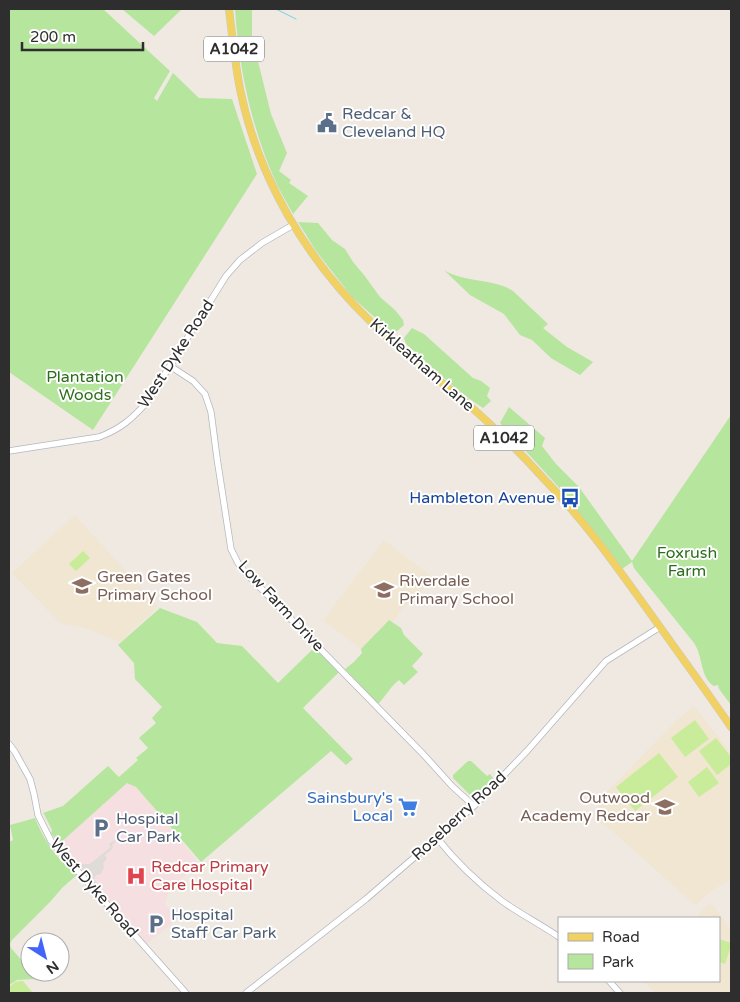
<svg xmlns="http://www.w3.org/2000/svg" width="740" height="1002" viewBox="0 0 740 1002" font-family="'Varela Round',sans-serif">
  <rect width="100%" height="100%" fill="#efe9e1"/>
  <!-- education -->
  <path fill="#f0e6d1" d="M75,515L158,607L120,642L85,628L60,623L12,573Z
    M384,540L432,577L413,603L405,606L392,622L388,620L361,649L323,620Z
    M694,706L731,753V879L711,891L697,904H694L610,829L599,822L595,816L602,797L678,719Z
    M709,904L713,905L731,930V993H656L643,981H719V918H695Z"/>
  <!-- medical -->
  <path fill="#f5dfe0" d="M127,783L136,787L199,863L169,890L165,904L177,919L147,944L59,844Z"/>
  <!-- green -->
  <path fill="#b6e59e" d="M9,9H103L170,71L154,98L157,101L173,73L199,98L232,99L257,174L93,430L9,372Z
    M122,9H182L154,36Z
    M235,9H252V37L271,114L287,153L279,171L291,180L289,183L308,196L293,214C288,205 283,196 278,187C252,131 239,70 235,9Z
    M298,222L318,223L332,240L345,249L353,262L364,275L380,297L395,310L403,320L404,325L397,331L391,332L352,297L316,251Z
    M444,270C465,283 493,278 513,291L548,324L543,328L567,347L593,362L580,375L551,358L532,340L520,335L504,314L470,295Z
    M412,328L424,334L473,378L481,381L490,388L487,396L491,401L483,408C455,390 431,366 406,344L404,338Z
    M509,407L545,438L542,446L556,464L579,487L632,561L731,415V705L719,689L718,685L714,686C704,681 702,664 699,654C698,650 696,646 694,643L634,568L632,562L622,569L565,494L500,423Z
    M160,608L197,622L217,643L242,646L278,683L315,647L339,672L303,708L353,759L346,765L331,751L201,862L136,787L127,783L59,844L51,833L52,830L44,814L43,813L63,806L108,766L119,777L138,760L136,758L148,748L139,738L156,723L152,718L162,707L135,679L134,663L118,645Z
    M389,620L401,628L404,635L423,654L412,666L418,672L404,685L399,680C390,687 386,696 378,704L345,669L354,662L362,653L361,649Z
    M468,761H471L487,776L490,774L493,778L475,797H472L453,778V775Z
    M35,818C43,838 58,864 79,873L62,888L50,902L12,940L10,944L11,948L30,970V972L37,975L35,979L17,980L9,985V842L13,840L10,825Z"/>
  <!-- pitch -->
  <path fill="#c9ec9a" d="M83,551L90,558L76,571L69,564Z
    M695,720L709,739L685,757L671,738Z
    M716,738L731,757V764L717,775L699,751Z
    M659,753L678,777L635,811L616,787Z
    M707,767L719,783L699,797L688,782Z
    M719,939L731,943V946L725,964L719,962Z
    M21,981H23L33,993H9V987L15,982Z"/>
  <!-- plaza -->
  <path fill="#dfdcd8" d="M119,838L112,845L113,848L105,855L107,859L103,863L104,867L101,874L96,875L94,879L103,894L80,867L82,864H89L91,863L111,847L109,844L112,842Z"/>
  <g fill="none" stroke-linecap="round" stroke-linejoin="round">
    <!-- stream -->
    <path stroke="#75cff0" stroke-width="1" d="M276,9L296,19"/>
    <defs>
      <path id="minor" d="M170,366L193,381L205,394L211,412L217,458L231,549L238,563L244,571L424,755L452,786L474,806
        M9,451L99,437C121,429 133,418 148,401L226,276L240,260L262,243L293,225
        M9,744L15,752L30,779L34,794L38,815L51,841L186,993
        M437,838C456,862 478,883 502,901C520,914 540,924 559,937
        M609,981L620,993
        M246,993L366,899L474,806L527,751L606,661L660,627"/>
      <path id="major" d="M229,9C232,36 235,63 240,89C258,178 306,259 371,322C402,352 437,378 470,406C496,429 521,453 544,479C584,520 617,567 650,613C677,651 705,689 731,727"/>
    </defs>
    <!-- minor casing -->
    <use href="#minor" stroke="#b4b7c1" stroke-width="7"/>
    <!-- major casing -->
    <use href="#major" stroke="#c9c9c9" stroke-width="8"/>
    <!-- minor -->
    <use href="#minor" stroke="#fff" stroke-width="5.5"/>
    <!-- major -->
    <use href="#major" stroke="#f2d163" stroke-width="7"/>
  </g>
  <!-- icons -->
  <defs>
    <symbol id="civic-bare" viewBox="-9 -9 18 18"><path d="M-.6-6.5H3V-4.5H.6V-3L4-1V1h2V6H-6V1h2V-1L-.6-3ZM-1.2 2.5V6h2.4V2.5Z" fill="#5c6f8a" stroke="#fff" stroke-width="2.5" paint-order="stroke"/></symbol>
    <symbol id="bus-bare" viewBox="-9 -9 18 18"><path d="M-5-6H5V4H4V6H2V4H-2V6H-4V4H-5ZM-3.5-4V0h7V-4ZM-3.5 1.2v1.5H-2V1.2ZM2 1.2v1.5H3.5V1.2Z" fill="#1a4fb4" stroke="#fff" stroke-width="2.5" paint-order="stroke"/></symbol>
    <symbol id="school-bare" viewBox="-9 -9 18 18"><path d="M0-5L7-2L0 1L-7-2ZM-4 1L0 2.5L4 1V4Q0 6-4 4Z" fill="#8d6e63" stroke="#fff" stroke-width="2.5" paint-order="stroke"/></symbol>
    <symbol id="supermarket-bare" viewBox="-9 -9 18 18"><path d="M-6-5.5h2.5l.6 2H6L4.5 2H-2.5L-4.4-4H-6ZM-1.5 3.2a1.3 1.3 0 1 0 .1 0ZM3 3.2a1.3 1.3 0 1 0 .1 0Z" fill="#3f7fe0" stroke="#fff" stroke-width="2.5" paint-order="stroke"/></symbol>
    <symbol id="parking-bare" viewBox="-9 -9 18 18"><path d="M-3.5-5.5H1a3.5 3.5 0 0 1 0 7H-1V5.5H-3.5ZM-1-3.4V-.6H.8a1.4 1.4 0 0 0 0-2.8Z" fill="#5c6f8a" stroke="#fff" stroke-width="2.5" paint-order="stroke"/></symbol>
    <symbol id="hospital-bare" viewBox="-9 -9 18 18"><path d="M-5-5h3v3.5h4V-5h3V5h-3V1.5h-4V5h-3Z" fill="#e0444e" stroke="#fff" stroke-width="2.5" paint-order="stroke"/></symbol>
  </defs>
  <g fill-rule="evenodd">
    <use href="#civic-bare" x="313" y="109" width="28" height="28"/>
    <use href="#bus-bare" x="556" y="484" width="28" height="28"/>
    <use href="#school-bare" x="68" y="572" width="28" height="28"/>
    <use href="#school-bare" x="370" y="576" width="28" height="28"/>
    <use href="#supermarket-bare" x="394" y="793" width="28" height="28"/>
    <use href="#school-bare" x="651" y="793" width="28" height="28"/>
    <use href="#parking-bare" x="87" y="814" width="28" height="28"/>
    <use href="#hospital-bare" x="122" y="862" width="28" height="28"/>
    <use href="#parking-bare" x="142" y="910" width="28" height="28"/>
  </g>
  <g text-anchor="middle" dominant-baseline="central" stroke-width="4" stroke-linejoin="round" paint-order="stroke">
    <!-- shield labels -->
    <g fill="#fff" stroke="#6d6d6d" stroke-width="1">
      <rect x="204" y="36.5" width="60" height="25" rx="4"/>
      <rect x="474" y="425.5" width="60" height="25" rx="4"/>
    </g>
    <g font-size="15" font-weight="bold" fill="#2e2e2e">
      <text x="234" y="49">A1042</text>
      <text x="504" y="438">A1042</text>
    </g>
    <!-- service labels -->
    <g font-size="16" fill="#4e5e75" stroke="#fff" text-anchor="start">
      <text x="342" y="114">Redcar &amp;<tspan x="342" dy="18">Cleveland HQ</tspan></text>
      <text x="116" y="819">Hospital<tspan x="116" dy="18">Car Park</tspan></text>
      <text x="171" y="915">Hospital<tspan x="171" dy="18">Staff Car Park</tspan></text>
    </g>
    <!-- street labels -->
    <g font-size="16" fill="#2e2e2e" stroke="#fff">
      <text transform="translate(176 354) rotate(-57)">West Dyke Road</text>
      <text transform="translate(422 365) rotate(41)">Kirkleatham Lane</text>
      <text transform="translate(281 606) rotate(47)">Low Farm Drive</text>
      <text transform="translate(459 816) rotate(-43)">Roseberry Road</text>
      <text transform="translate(94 888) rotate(49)">West Dyke Road</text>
    </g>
    <!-- park labels -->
    <g font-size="16" fill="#2c6e1b" stroke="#fff">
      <text x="85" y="377">Plantation<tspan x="85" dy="18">Woods</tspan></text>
      <text x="687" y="553">Foxrush<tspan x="687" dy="18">Farm</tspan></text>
    </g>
    <!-- transit labels -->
    <g font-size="16" fill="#164399" stroke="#fff" text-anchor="end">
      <text x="555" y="498">Hambleton Avenue</text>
    </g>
    <!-- education labels -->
    <g font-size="16" fill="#785e54" stroke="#fff" text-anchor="start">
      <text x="97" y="577">Green Gates<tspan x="97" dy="18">Primary School</tspan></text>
      <text x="399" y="581">Riverdale<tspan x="399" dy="18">Primary School</tspan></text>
      <text x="650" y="798" text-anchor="end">Outwood<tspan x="650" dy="18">Academy Redcar</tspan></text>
    </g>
    <!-- shop labels -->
    <g font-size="16" fill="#366cbe" stroke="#fff" text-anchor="end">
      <text x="393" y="798">Sainsbury's<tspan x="393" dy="18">Local</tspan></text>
    </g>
    <!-- health labels -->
    <g font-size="16" fill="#be3a42" stroke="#fff" text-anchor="start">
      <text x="151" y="867">Redcar Primary<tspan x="151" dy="18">Care Hospital</tspan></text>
    </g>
  </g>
  <!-- border -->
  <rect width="740" height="1002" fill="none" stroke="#2e2e2e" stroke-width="20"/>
  <!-- legend -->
  <rect x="558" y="917" width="162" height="65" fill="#ffffff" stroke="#ababab"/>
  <rect x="568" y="933" width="25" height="8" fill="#f2d163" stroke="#ababab"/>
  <text x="602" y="942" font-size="15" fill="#2e2e2e">Road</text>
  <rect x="568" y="954" width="25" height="15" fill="#b6e59e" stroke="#ababab"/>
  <text x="602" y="967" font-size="15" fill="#2e2e2e">Park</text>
  <!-- north arrow -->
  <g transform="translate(45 957) rotate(144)"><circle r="24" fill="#ffffff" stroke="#ababab"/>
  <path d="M0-4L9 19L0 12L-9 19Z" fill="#4264fb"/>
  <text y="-8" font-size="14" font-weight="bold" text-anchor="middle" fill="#2e2e2e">N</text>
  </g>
  <!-- scale -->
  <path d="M22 42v8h121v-8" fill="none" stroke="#2e2e2e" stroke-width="2.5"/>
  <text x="30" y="42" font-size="15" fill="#2e2e2e" stroke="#ffffff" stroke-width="4" paint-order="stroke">200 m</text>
</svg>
